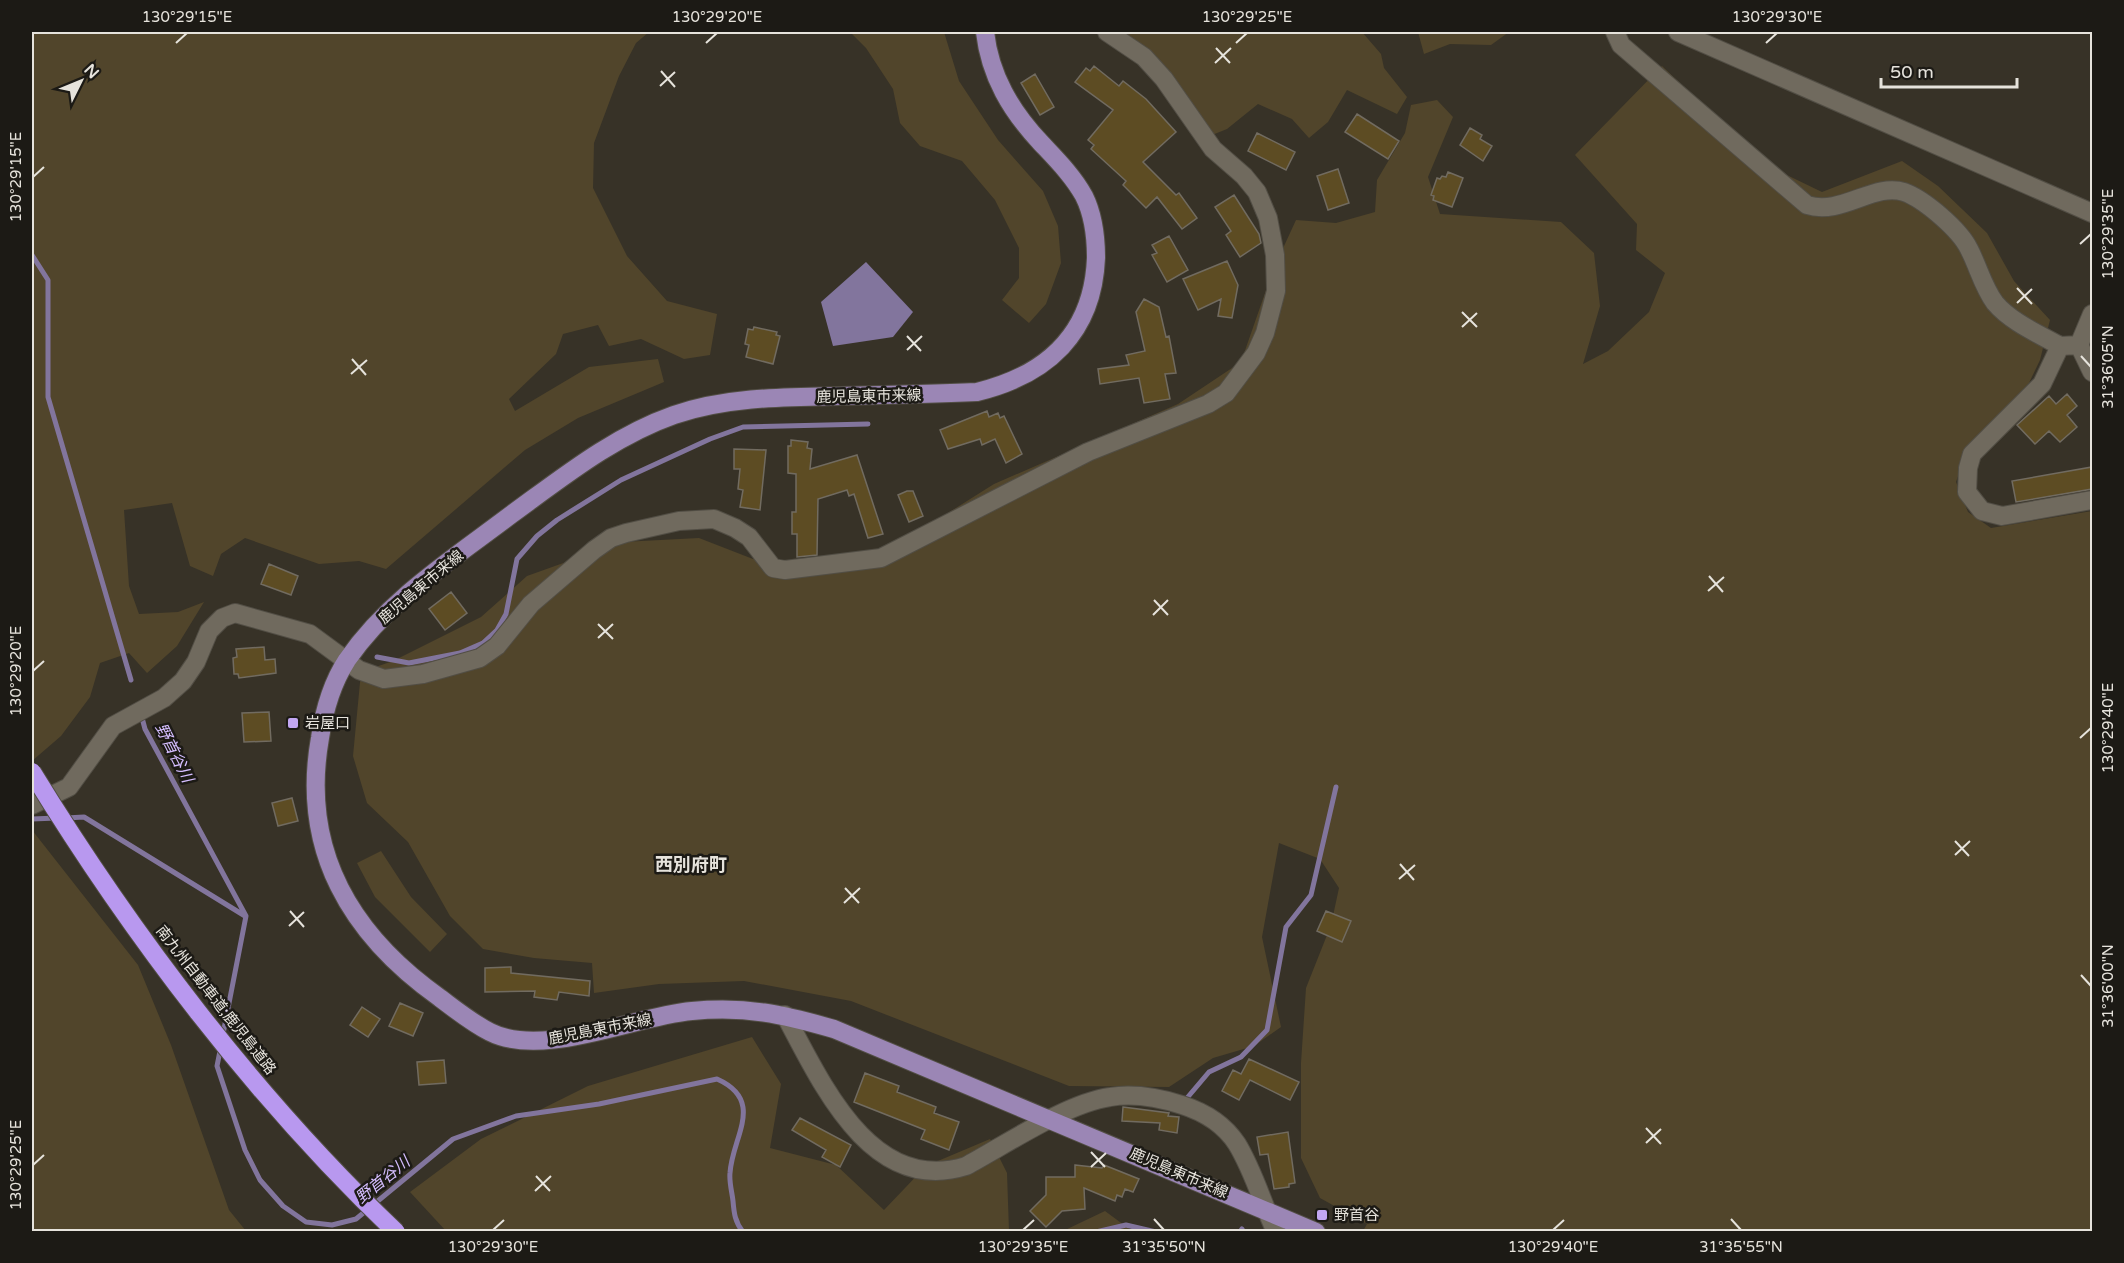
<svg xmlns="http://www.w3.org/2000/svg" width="2124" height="1263" viewBox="0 0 2124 1263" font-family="'Varela Round','Noto Sans JP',sans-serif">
  <rect width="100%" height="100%" fill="#373227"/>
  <!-- green -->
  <path fill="#51452b" d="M32,32H649L636,43L619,76L594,143L593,188L627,256L667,301L717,314L710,355L684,359L641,339L609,346L598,325L563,334L556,354L509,399L515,411L589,367L658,359L664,382L578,418L525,450L386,569L359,561L319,564L245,538L221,554L213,576L190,566L172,503L124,510L129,586L139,614L178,612L204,602L177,646L147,673L129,653L100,663L90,697L61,736L32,761Z
    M850,32H944L959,81L998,140L1043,191L1058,226L1061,263L1046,304L1029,323L1002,300L1019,278V248L995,200L962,161L920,146L900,123L893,89L866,48Z
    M1115,32H1362L1381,54L1384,68L1407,97L1397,114L1347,90L1328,122L1309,138L1292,119L1258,104L1227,129L1212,135Z
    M1418,32H1509L1491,45L1450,44L1424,54Z
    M1662,66L1766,165L1822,192L1902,161L1938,186L1987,233L2014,281L2050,320L2040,360L2029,383L1968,447L1956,482L1968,512L1991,528L2092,511V1231H1363L1367,1224L1320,1198L1301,1158V1063L1306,988L1331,925L1339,888L1320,859L1279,843L1262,937L1281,1027L1254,1046L1213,1058L1169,1087L1069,1086L851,1001L744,981L659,984L594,993L592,963L534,958L483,949L450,916L408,842L367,803L353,756L361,672L393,661L481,617L527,576L622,542L699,538L753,559L844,567L905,540L994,484L1178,404L1241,362L1273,270L1296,220L1336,223L1375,212L1377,180L1405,133L1411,105L1437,100L1453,117L1428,177L1440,214L1561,222L1594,253L1600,306L1583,364L1608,351L1649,312L1665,273L1636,250L1637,224L1575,155Z
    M32,830L138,965L171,1045L229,1210L246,1231H32Z
    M381,851L411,897L447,934L430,952L375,897L357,863Z
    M752,1037L781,1084L770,1148L836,1165L884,1210L926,1166L990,1139L1007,1173L1009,1231H446L410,1192L481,1139L588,1086Z
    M1105,1211L1132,1231H1063Z"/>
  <!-- water -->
  <path fill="#82759d" d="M866,262L913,312L893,337L833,346L821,302Z"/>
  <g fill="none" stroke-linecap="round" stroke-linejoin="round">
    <!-- stream -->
    <path stroke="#82759d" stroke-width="5" d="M32,255L48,280V397L131,680
      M377,657L409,663L460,653L483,643L497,630L506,614L517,559L537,536L557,520L621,480L710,439L743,427L868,424
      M141,714L145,729L246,916L223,1034
      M66,818L84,817L245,916
      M32,819L57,818
      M221,1046L217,1066L245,1150L260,1180L283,1206L306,1222L332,1225L356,1219L453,1139L516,1116L599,1104L717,1079C766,1101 732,1137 730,1173C729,1182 732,1192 733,1201C734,1213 735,1222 743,1232
      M1187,1098L1209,1072L1241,1057L1267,1030L1286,927L1311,895L1336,787
      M1096,1232L1126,1225L1156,1232
      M1240,1232L1242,1229"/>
  </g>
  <!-- building -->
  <path fill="#5d4c23" stroke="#716b60" stroke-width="1.5" d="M1094,66L1119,86L1123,81L1146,99L1176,132L1143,162L1176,195L1179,193L1197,218L1182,229L1157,197L1146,208L1123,185L1126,181L1091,149L1094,145L1088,140L1113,110L1075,82L1086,68L1090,71Z
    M1035,74L1054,107L1040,115L1021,83Z
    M1357,114L1399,141L1388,159L1345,132Z
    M1470,128L1482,135L1480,139L1492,146L1483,161L1460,145Z
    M1257,133L1295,152L1286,170L1248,151Z
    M1338,169L1349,203L1328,210L1317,176Z
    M1448,172L1463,178L1452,207L1433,200L1434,196L1431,195L1437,178L1440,179L1442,176L1446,177Z
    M1234,195L1259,234L1261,243L1240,257L1226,235L1231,231L1215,207Z
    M1169,236L1188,270L1167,282L1152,255L1157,253L1152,245Z
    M1227,261L1238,285L1232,318L1218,316L1221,299L1198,310L1183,279Z
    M1144,299L1159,307L1166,337L1169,336L1176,373L1165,374L1170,399L1144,403L1139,378L1100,384L1098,369L1129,365L1126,355L1145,351L1136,312Z
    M754,327L777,332L776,335L780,336L773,364L746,357L749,345L745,344L748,329L753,330Z
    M2067,394L2077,406L2067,415L2077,427L2060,442L2049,431L2035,444L2017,425L2049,396L2056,404Z
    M987,411L989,417L998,413L1000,418L1004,416L1022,454L1006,463L995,439L982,445L980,439L948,449L940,430Z
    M791,440L808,442L807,448L812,449L810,469L857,455L883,534L868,538L854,494L849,496L847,490L818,499L817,555L797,557V534H792V512H796V474L788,473V446H791Z
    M734,449L766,450L760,510L740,507L743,490L738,489L740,469H734Z
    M2092,467V489L2016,502L2012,481Z
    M907,491H913L923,516L909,522L898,495Z
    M269,564L298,576L291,595L261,584Z
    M451,592L467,613L445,630L429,609Z
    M264,647L265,660L275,659L276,673L239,678L238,674H234L233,658L237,657L236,649Z
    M269,712L271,741L244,742L242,713Z
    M292,798L298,821L278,826L272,803Z
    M1326,911L1351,921L1342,942L1317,931Z
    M511,967V973L590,981L589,996L559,992L557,1000L534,997L535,991L485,992V968Z
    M400,1003L423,1013L413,1036L389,1026Z
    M362,1007L380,1019L368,1037L350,1025Z
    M1249,1059L1299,1082L1290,1100L1250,1080L1239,1100L1222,1091L1233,1070L1241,1074Z
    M444,1060L446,1083L419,1085L417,1062Z
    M865,1073L899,1086L897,1092L936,1107L934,1113L959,1122L949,1150L921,1139L925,1130L854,1102Z
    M1123,1107L1169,1113L1168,1116L1179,1117L1177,1133L1159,1130L1160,1123L1122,1121Z
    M800,1118L851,1145L840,1167L822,1157L826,1150L792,1130Z
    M1288,1132L1295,1183L1289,1184V1187L1274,1189L1268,1154L1260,1155L1257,1137Z
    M1075,1165L1102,1168L1104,1165L1139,1179L1133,1192L1125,1189L1122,1197L1117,1195L1115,1201L1084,1188L1085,1209L1062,1211L1046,1227L1030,1211L1046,1195V1177H1075Z"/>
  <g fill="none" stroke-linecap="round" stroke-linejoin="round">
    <defs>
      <path id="minor" d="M1615,32L1621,45L1807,205C1842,216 1874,182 1904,192C1924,199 1960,230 1969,249C1978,266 1983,287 1995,303C2011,322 2039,334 2060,346
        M1678,32L2092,213
        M2092,314L2079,345L2092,372
        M2079,345L2060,346L2042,384L1972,454L1968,468L1967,492L1982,511L2002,516L2092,500
        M32,805L69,787L113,726L164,698L183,681L196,662L209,631L222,618L235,613L310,634L359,670L384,679L423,674L480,658L497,646L531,604L594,550L611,538L626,533L679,521L714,519L735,528L749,537L773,568L785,570L881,558L1088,452L1208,404L1226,393L1256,353L1265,333L1276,291L1275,255L1268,218L1257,192L1244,176L1213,149L1164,79L1144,57L1107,32
        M785,1015C821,1082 871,1196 966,1166C1005,1145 1067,1103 1110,1097C1134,1093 1160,1098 1182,1105C1204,1112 1224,1124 1237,1144C1254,1172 1262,1203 1276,1232"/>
      <path id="major" d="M985,32C990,76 1011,111 1041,143C1057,160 1073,176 1084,196C1093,214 1096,238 1096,258C1093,333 1047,375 977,392C931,394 886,395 840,396C785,397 726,397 674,415C614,436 563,477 512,514C454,558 389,599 347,660C332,683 324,711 320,738C300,850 351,935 440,998C456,1010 472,1023 490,1032C543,1059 634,1016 692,1011C746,1006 782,1014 834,1029L1316,1232"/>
    </defs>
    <!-- minor casing -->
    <use href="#minor" stroke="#524e45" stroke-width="20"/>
    <!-- major casing -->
    <use href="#major" stroke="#524e45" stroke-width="20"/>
    <!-- minor -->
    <use href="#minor" stroke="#706a5e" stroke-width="18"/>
    <!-- major -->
    <use href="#major" stroke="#9b86b5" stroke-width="18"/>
    <defs>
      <path id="highway-bridge" d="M32,772C132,935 256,1099 396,1232"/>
    </defs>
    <!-- highway-bridge casing -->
    <use href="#highway-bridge" stroke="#524e45" stroke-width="20" stroke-linecap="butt"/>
    <!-- highway-bridge -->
    <use href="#highway-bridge" stroke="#b898ef" stroke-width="18"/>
  </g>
  <!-- ticks -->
  <path fill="none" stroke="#e6e3dc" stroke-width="2" d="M176,43L187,33M706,43L717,33M1236,43L1247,33M1766,43L1777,33M1216,48L1230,63M1215,63L1231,48M661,71L675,87M660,86L675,72M33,177L44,167M2080,244L2091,234M2017,288L2032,304M2017,303L2032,289M1462,312L1477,327M1462,327L1477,313M907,336L921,351M907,350L922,336M2081,356L2091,367M352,359L366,375M351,374L367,360M1709,576L1723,592M1708,591L1724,577M1154,600L1168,615M1153,615L1168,600M598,624L613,639M598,638L613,624M33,671L44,661M2080,738L2091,728M1955,841L1969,856M1955,855L1970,841M1400,864L1414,880M1399,879L1415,865M845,888L859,903M844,903L860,888M290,911L304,927M289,926L304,912M2081,975L2091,986M1646,1128L1661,1144M1646,1143L1661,1129M1091,1152L1105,1167M33,1165L44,1155M1091,1167L1106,1153M536,1176L550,1191M535,1191L551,1176M1154,1219L1164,1230M1731,1219L1741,1230M493,1230L504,1220M1023,1230L1034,1220M1553,1230L1564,1220"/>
  <!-- markers -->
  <g fill="#c2a7f2" stroke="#1c1a15" stroke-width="2">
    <rect x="287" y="717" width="12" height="12" rx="3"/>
    <rect x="1316" y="1209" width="12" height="12" rx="3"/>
  </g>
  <g text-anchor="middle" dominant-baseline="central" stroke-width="5" stroke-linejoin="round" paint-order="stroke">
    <!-- street labels -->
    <g font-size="15" fill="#e6e3dc" stroke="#1c1a15">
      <text transform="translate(869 396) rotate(-1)">鹿児島東市来線</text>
      <text transform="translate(421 587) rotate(-40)">鹿児島東市来線</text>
      <text transform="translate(216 1000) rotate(52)">南九州自動車道;鹿児島道路</text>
      <text transform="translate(600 1029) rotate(-11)">鹿児島東市来線</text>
      <text transform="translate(1179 1173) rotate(23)">鹿児島東市来線</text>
    </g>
    <!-- poi labels -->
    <g font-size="15" fill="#e6e3dc" stroke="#1c1a15" text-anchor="start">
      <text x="305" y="723">岩屋口</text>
      <text x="1334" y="1215">野首谷</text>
    </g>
    <!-- water labels -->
    <g font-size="16" font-style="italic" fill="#d5beff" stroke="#1c1a15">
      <text transform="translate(174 753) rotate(63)">野首谷川</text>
      <text transform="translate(383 1180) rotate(-39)">野首谷川</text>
    </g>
    <!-- quarter labels -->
    <g font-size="18" font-weight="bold" fill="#e6e3dc" stroke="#1c1a15">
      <text x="691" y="865">西別府町</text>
    </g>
  </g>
  <!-- border -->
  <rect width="2124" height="1263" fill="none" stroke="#1c1a15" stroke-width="66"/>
  <!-- north arrow -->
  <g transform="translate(81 81) rotate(47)" stroke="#1c1a15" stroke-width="4.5" paint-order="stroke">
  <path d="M0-4.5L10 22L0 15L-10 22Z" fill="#e6e3dc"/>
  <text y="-9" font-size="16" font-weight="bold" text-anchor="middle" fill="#e6e3dc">N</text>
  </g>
  <!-- scale -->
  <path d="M1881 78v9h136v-9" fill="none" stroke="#e6e3dc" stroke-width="3"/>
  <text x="1890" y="78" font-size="18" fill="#e6e3dc" stroke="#1c1a15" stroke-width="4.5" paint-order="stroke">50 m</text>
  <rect x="33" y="33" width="2058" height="1197" fill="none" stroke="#e6e3dc" stroke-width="2"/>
  <g font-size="15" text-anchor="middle" fill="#e6e3dc">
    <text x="187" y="22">130°29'15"E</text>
    <text x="717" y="22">130°29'20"E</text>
    <text x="1247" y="22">130°29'25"E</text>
    <text x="1777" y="22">130°29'30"E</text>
    <text transform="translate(16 177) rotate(-90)" y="5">130°29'15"E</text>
    <text transform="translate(2108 234) rotate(-90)" y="5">130°29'35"E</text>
    <text transform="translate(2108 367) rotate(-90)" y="5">31°36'05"N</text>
    <text transform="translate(16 671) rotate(-90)" y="5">130°29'20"E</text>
    <text transform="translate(2108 728) rotate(-90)" y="5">130°29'40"E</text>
    <text transform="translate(2108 986) rotate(-90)" y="5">31°36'00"N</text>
    <text transform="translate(16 1165) rotate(-90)" y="5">130°29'25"E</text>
    <text x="493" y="1252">130°29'30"E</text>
    <text x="1023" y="1252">130°29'35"E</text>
    <text x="1164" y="1252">31°35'50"N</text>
    <text x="1553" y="1252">130°29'40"E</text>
    <text x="1741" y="1252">31°35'55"N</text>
  </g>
</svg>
